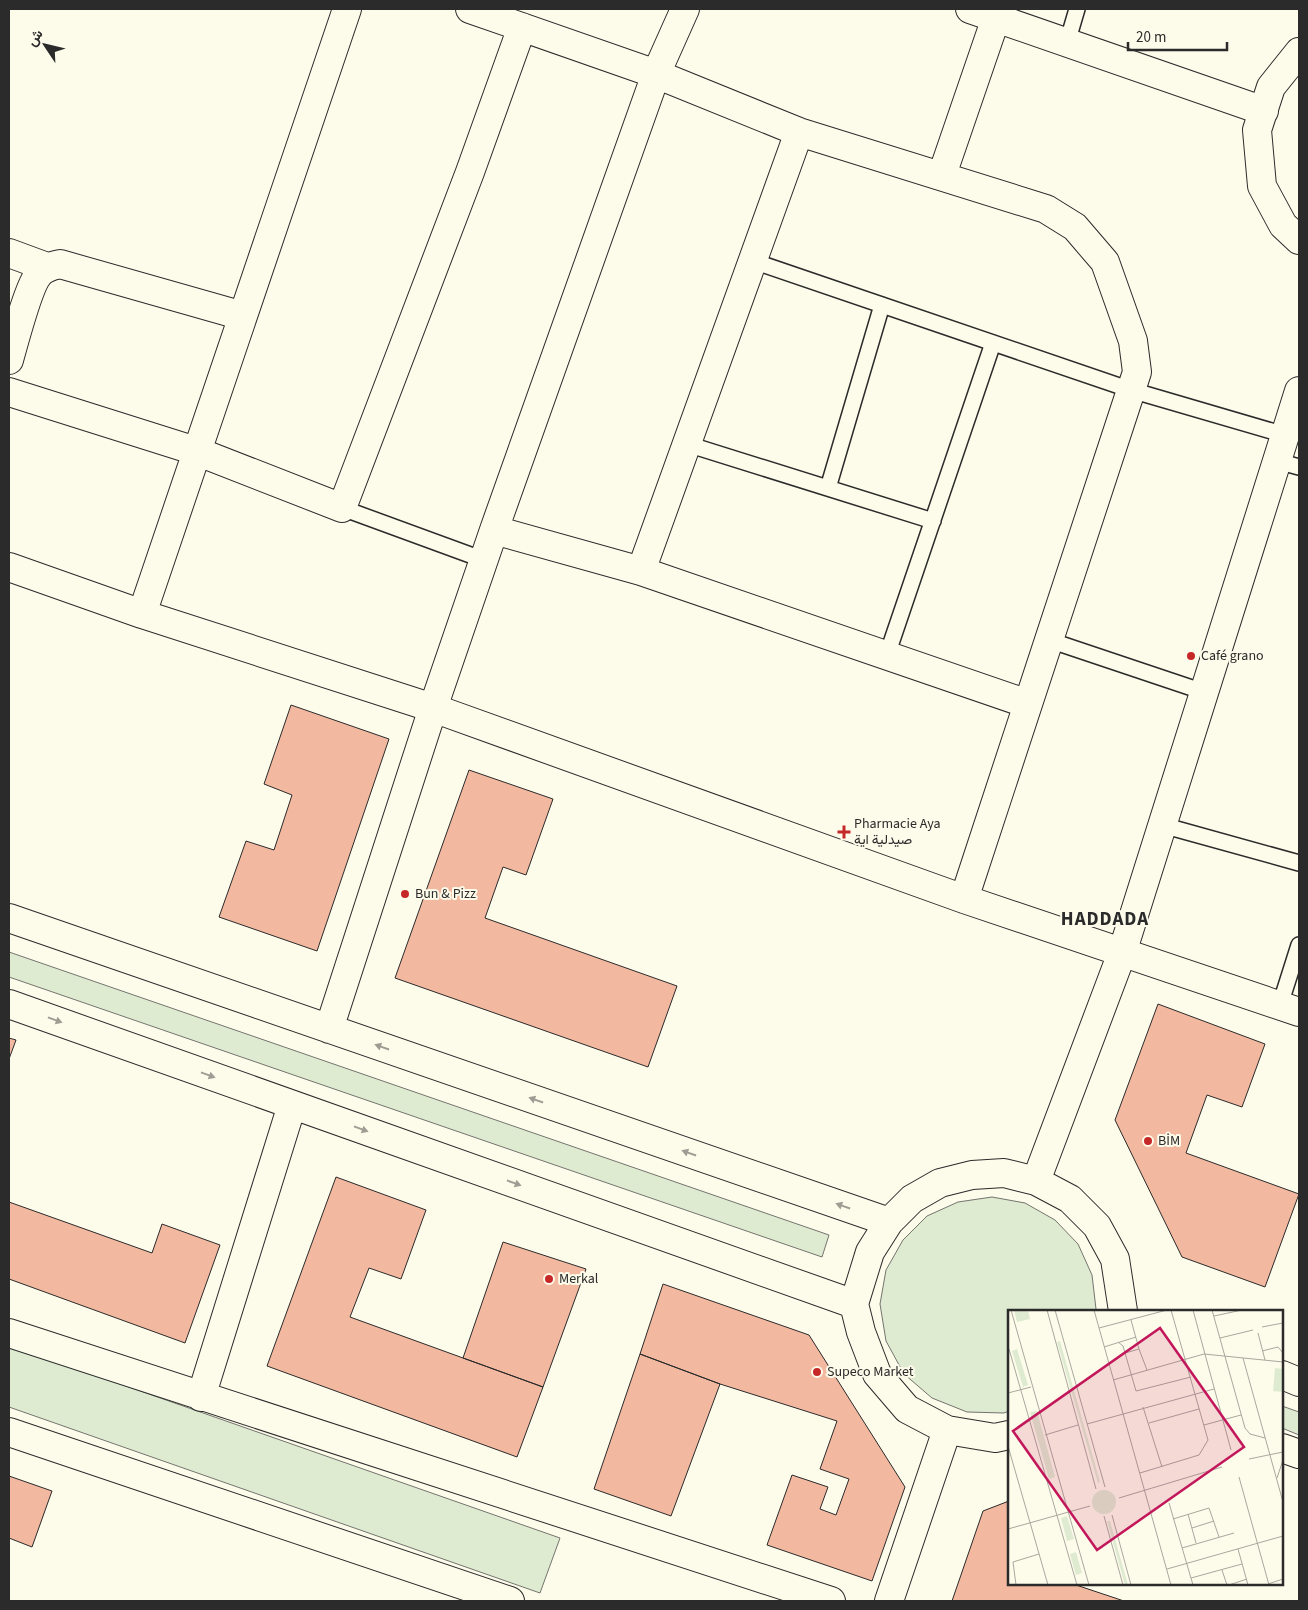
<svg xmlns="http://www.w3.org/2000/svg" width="1308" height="1610" viewBox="0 0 1308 1610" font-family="'Source Sans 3',Vazirmatn,sans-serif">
  <rect width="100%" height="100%" fill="#fdfbea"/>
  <!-- green -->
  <path fill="#deebd1" stroke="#74746e" d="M9,952L829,1235L822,1257L9,977Z
    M992,1197L1025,1203L1055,1220L1078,1244L1092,1275L1096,1309V1311H1009V1411L1004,1413L967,1412L932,1398L904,1374L886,1341L880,1304L886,1270L903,1240L927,1216L958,1202Z
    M9,1345L560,1538L540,1593L9,1407Z
    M1282,1406L1299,1412V1435L1282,1428Z"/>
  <!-- building -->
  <path fill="#f2b8a0" stroke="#2b2b2b" d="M291,705L389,739L317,951L219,917L246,841L274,850L292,795L264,784Z
    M469,770L553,799L526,875L503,867L485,918L677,986L648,1067L395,978Z
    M1158,1004L1265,1044L1242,1107L1207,1095L1186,1153L1299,1194L1265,1287L1182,1257L1115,1120Z
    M9,1038L16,1040L9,1059Z
    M336,1177L426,1210L401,1279L369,1268L350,1317L543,1387L517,1457L267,1366Z
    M9,1202L152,1253L162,1224L220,1245L185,1343L9,1279Z
    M503,1242L586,1269L543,1387L463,1358Z
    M663,1284L809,1335L905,1487L872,1581L767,1545L792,1475L828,1487L820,1509L836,1515L849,1479L820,1469L837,1421L720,1384L640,1354Z
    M640,1354L720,1384L671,1516L594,1489Z
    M9,1476L52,1491L32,1547L9,1538Z
    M1009,1501V1584H1073L1124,1601H952L983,1511Z"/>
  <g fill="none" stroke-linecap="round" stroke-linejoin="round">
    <defs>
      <path id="lane" d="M1067,43L1077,9
        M753,261L1131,390L1285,435
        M687,444L933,521
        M1277,461L1299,467
        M828,488L882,305
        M342,508L484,560
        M1049,640L1204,692
        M887,655L993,343
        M1162,825L1299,863
        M1280,1005L1299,945"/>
      <path id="street" d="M470,9L656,74L799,132L1046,209L1075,227L1105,262L1133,341L1137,372L964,899
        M970,9L1264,111
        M1299,52L1271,87L1257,130L1262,186L1283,225L1299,240
        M942,175L999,9
        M9,253L47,267
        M9,360C14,342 29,285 39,274C45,267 52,266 60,264L243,316
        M9,392L196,451L342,508L470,172L522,27
        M494,530L641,571L1028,704
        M9,567L142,614L433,708L964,899L1299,1012
        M641,571L799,132
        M142,614L347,9
        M9,918L889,1222
        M9,1004L854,1304
        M329,1029L433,708L494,530L656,74L685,9
        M1036,1181L1122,953L1299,391
        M9,1333L831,1601
        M1282,1375L1299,1382
        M201,1397L292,1105
        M9,1432L510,1601
        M1009,1435L995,1438L947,1430L907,1409L877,1374L861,1332L854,1304L870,1252L889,1222L912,1199L940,1183L972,1175L1004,1173L1036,1181L1070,1199L1097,1226L1115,1259L1123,1311
        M1282,1448L1299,1454
        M889,1601L947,1430"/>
    </defs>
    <!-- lane casing -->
    <use href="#lane" stroke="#2b2b2b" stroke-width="18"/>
    <!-- street casing -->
    <use href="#street" stroke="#2b2b2b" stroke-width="30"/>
    <!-- lane -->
    <use href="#lane" stroke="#fdfbea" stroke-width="15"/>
    <!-- street -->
    <use href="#street" stroke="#fdfbea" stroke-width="28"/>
  </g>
  <!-- one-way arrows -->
  <defs><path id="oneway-solid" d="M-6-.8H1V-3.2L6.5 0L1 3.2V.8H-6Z" transform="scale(1.25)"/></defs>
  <g fill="#9e9d94">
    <use href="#oneway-solid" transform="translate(55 1020) rotate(20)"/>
    <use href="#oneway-solid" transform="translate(382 1047) rotate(-161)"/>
    <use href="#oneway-solid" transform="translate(208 1075) rotate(20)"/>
    <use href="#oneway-solid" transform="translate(536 1100) rotate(-161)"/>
    <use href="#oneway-solid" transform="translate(361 1129) rotate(20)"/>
    <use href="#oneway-solid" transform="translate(689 1153) rotate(-161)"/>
    <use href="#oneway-solid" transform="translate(514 1183) rotate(20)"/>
    <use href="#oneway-solid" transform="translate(843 1206) rotate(-161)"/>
  </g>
  <!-- markers -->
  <g fill="#c62828" stroke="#fdfbea" stroke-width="2">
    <circle cx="1191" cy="656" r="5"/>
    <path d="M841.5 824.5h5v5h5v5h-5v5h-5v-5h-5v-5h5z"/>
    <circle cx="405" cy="894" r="5"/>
    <circle cx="1148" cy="1141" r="5"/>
    <circle cx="549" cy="1279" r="5"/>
    <circle cx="817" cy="1372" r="5"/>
  </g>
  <g text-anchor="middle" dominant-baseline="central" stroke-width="4" stroke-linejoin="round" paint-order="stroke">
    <!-- poi labels -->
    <g font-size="14" fill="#2b2b2b" stroke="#fdfbea" text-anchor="start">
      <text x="1201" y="656">Café grano</text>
      <text x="854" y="824">Pharmacie Aya<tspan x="854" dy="16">صيدلية اية</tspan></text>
      <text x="415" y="894">Bun &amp; Pizz</text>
      <text x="1158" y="1141">BİM</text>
      <text x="559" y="1279">Merkal</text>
      <text x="827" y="1372">Supeco Market</text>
    </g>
    <!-- district labels -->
    <g font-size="19" font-weight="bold" letter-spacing="1" fill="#2b2b2b" stroke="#fdfbea">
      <text x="1105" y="919">HADDADA</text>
    </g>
  </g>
  <!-- overview -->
  <g transform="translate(1008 1310)">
    <rect width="275" height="275" fill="#fdfbea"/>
    <path d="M6,0H20L22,9L9,12ZM52,31L92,172L90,173L49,32ZM9,39L20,75L15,77L4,41ZM267,58L275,59V82L265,81ZM29,101L47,167L41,169L22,102ZM84 192a12 12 0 1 1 24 0a12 12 0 1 1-24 0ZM59,206L66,229L59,231L53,208ZM99,211H102L120,275H117ZM68,242L74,263L68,265L62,244Z" fill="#deebd1"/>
    <path fill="none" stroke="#a9a89e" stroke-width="1" d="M3,0L81,275M39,0L88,179M47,0L97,177M86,0L163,275M185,0L223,140M204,0L237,118L242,124L257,128M206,6L234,0M123,10L131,39M254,17L275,13M91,18L159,0M250,23L257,50M212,28L245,20M110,32L115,36L128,81L183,67M96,37L128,27M1,39L69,275M254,41L270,37L275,43M117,43L131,39L139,60M235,48L275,192M105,70L196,44L275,52M0,83L23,77M135,97L154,157M141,113L191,99M79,114L206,79M196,115L233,105M37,125L70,115M0,136L40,275M241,149L275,142M132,163L191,145L200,130L163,0M231,167L261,275M269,168L275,150M111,188L214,157M161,193L185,275M180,204L188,233M104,205L123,275M96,206L115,275M165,209L201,198L211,227M184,218L206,211M0,219L82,196M174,238L226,223M230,239L240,275M159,259L275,226M214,260L219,275M183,268L234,254M260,274L275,269M8,275L5,252L31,244M221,275L239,269"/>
    <path fill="#c2185b" fill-opacity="0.15" stroke="#c2185b" stroke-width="2.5" d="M152,18L236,137L89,240L5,121Z"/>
    <rect width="275" height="275" fill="none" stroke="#2b2b2b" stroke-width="2.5"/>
  </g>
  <!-- border -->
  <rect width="1308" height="1610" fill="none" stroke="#2b2b2b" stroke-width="20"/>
  <!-- north arrow -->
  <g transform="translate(45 45) rotate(305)" stroke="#fdfbea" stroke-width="4" paint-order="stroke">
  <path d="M0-4L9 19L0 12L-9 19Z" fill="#2b2b2b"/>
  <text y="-8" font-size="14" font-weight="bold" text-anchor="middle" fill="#2b2b2b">ش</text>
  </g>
  <!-- scale -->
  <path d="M1128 42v8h99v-8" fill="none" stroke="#2b2b2b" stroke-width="2.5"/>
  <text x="1136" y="42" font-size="15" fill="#2b2b2b" stroke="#fdfbea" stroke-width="4" paint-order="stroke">20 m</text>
</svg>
